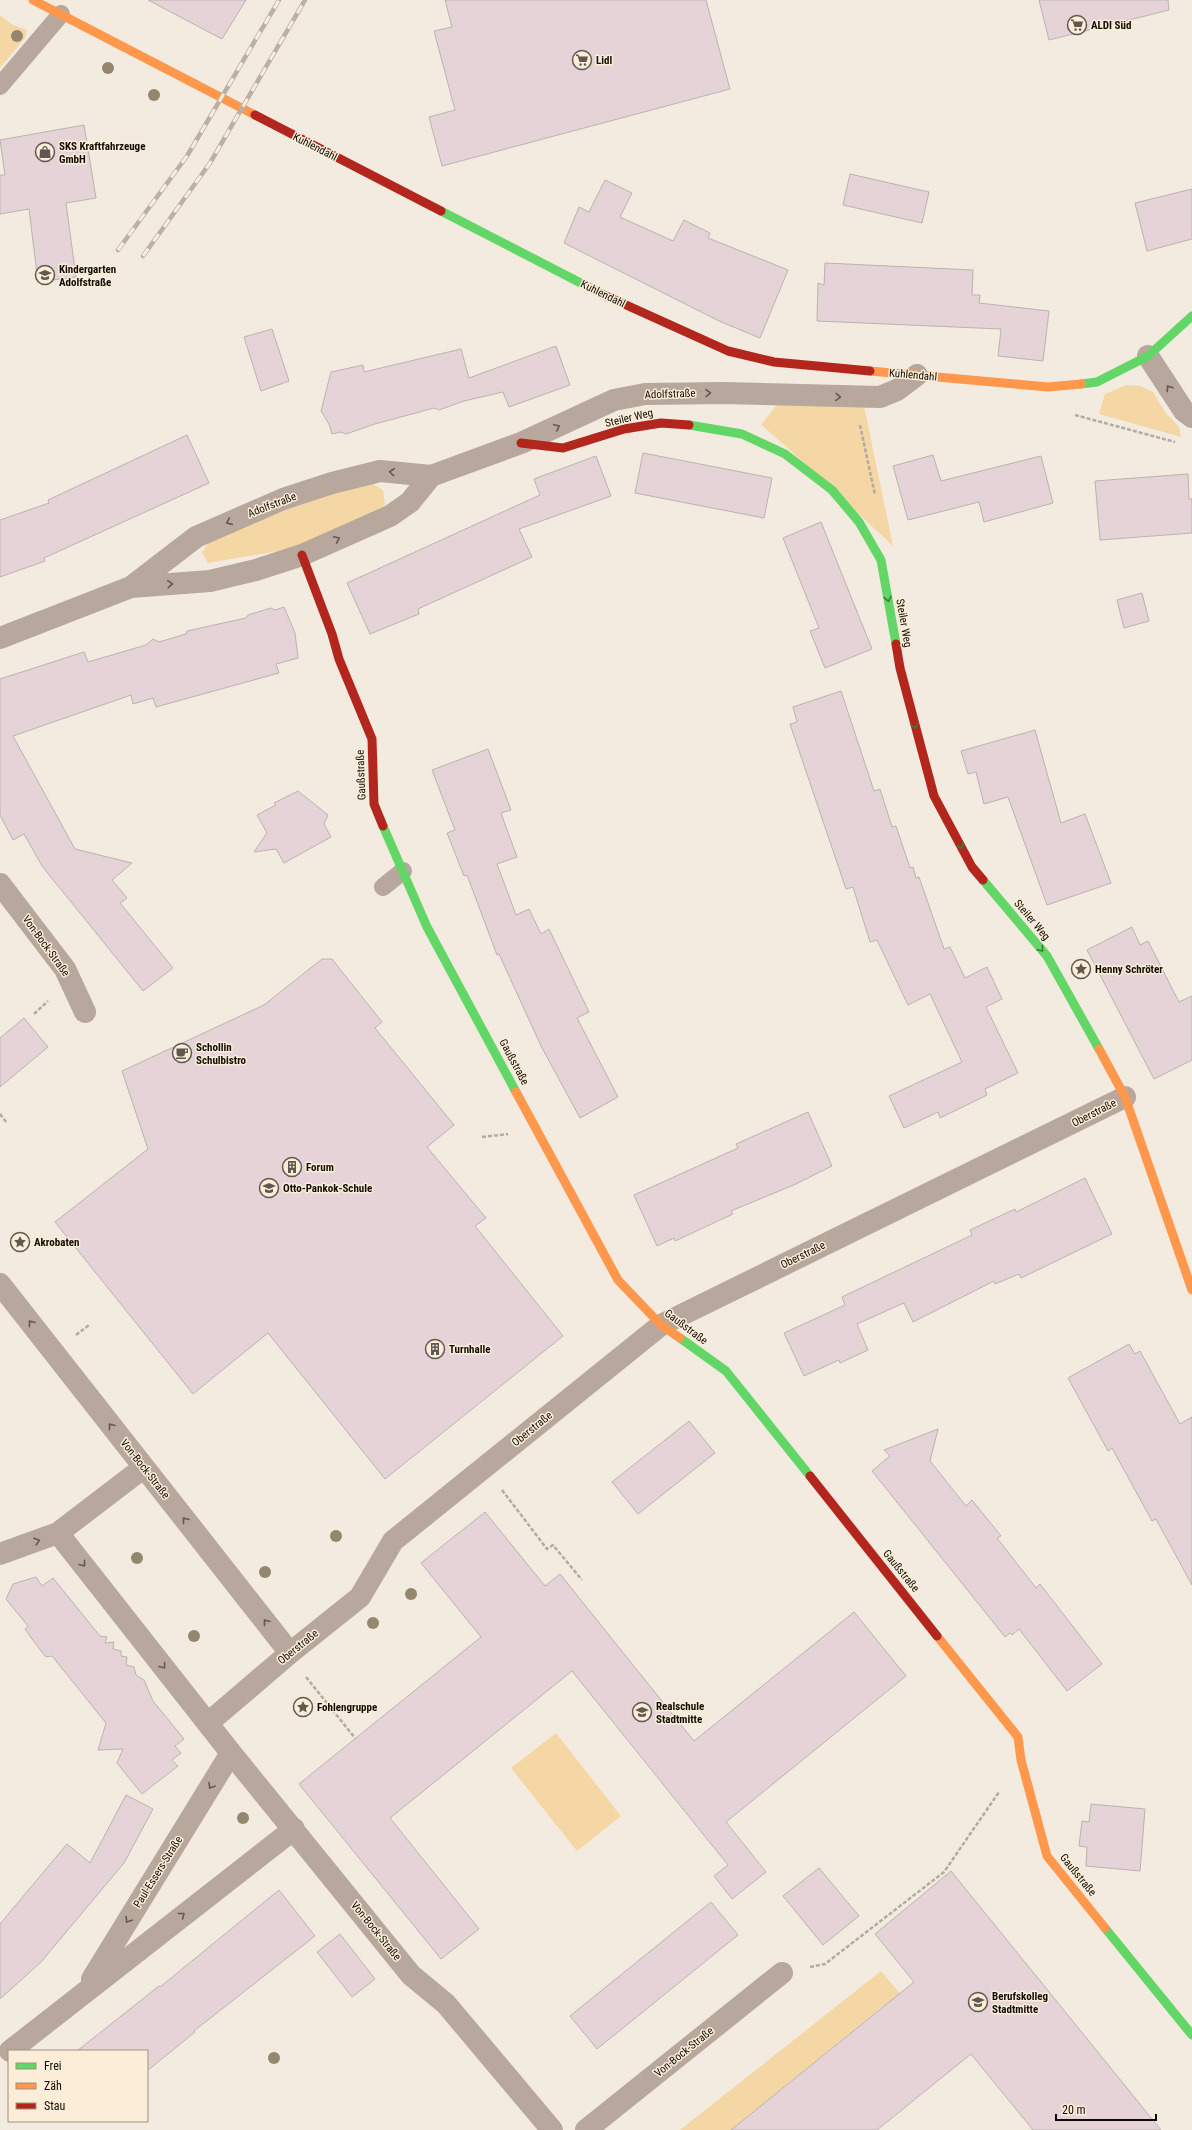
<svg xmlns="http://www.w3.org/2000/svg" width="1192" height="2130" viewBox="0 0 1192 2130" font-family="'Roboto Condensed',sans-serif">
  <rect width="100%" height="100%" fill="#f3ebdf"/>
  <!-- green -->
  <path fill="#f4d7a4" d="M0,15L11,24L27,30L25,38L0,68Z
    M1126,385L1140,386L1153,392L1165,412L1179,427L1181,437L1099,414L1105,394Z
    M779,402L864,406L893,546L788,448L761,425Z
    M370,482L383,490L385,505L373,517L296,548L208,563L202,553L208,543L275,511Z
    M556,1733L621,1816L577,1851L511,1768Z
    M881,1971L904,1998L883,2006L731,2130H680Z"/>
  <!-- building -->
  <path fill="#e5d3d8" stroke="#bab3b0" d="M148,0H246L222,39Z
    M445,0H706L730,89L442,166L429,117L455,110L434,31L452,27Z
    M1039,0H1168L1169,10L1049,40Z
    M84,125L96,198L66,203L76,277L38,282L29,209L0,214V175H5L0,140Z
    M850,174L929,192L922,223L843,205Z
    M605,180L632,193L620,217L673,241L684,220L710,233L708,238L788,270L760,338L719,321L564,243L579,207L589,212Z
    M1192,189V239L1147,251L1135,203Z
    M825,263L973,270L972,295H980L979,303L1049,311L1043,361L998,356L1001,329L817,321L818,283L824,285Z
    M272,329L289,381L261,391L244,337Z
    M556,346L570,385L509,407L503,392L464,401L439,410L434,408L375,424L346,434L341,432L332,434L329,424L321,411L331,372L363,365L364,372L461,349L469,378Z
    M187,435L209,483L44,558L45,561L0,577V520L49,503L48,500Z
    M643,453L772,478L764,518L635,493Z
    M933,455L941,481L1041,456L1053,503L984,522L979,502L908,520L893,466Z
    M596,456L611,496L519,529L532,557L418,609L419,614L370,634L347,583L540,495L534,479Z
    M1188,474L1189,499H1192V533L1100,540L1095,481Z
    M821,522L872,649L825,668L810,631L819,628L783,538Z
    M1142,593L1149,621L1124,628L1117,600Z
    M284,607L295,633L298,658L276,664L279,673L156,707L153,698L133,704L131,695L13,736L75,849L132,863L112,880L127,898L120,903L173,968L143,991L42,866L24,834L13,840L0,815V679L84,652L88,662L146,645L153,639L159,642L186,634L187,631L246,618L248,615L271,608L275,610Z
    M841,691L874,791L880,789L892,827L896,826L910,868L913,867L916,878L919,877L944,949L950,947L965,978L987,967L1002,999L986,1007L1018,1073L985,1089L987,1095L940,1118L938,1112L904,1128L889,1096L962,1062L930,994L908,1005L877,940L870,942L853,887L846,889L790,724L797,722L793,707Z
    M1035,730L1061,823L1085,814L1111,883L1047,905L1008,797L984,804L976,772L968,774L961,751Z
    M488,749L511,810L501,813L517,857L497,864L516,915L529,909L541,934L549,929L589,1012L577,1018L618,1097L580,1118L541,1046L499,954L497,955L467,875L464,876L447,833L455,830L432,770Z
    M298,791L328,815L324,824L331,837L284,863L276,849L254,852L267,833L257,815L276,805L274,803Z
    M1132,927L1140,945L1148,941L1179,1002L1192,996V1060L1154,1079L1087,950Z
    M322,959H332L382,1022L375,1028L454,1125L427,1147L486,1218L475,1226L563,1336L385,1479L268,1333L193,1394L55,1222L148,1149L122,1071L264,1005Z
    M24,1018L48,1047L0,1087V1038Z
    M808,1112L832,1166L796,1184L731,1211L733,1214L675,1241L674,1238L657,1246L634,1195L738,1148L736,1144Z
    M1085,1178L1112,1234L1021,1278L1019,1274L995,1284L994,1281L913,1322L904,1303L857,1324L868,1350L840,1363L839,1360L804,1376L784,1333L845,1305L842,1297L972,1235L970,1230L1015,1209L1016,1212Z
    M1129,1344L1135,1354L1140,1351L1180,1424L1192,1417V1585L1156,1519L1152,1521L1112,1448L1108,1451L1068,1378Z
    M689,1421L715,1453L638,1514L612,1482Z
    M938,1429L930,1461L966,1506L972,1500L1001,1536L997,1538L1036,1588L1040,1584L1102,1664L1067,1691L1019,1629L1012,1635L1010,1633L1005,1637L872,1471L890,1456L884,1450Z
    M485,1512L545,1586L560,1574L694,1741L854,1612L906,1676L726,1822L766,1872L732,1899L714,1876L728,1865L572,1671L390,1818L479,1929L441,1959L299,1784L481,1637L421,1563Z
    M36,1577L42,1586L53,1578L100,1636L107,1637L105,1643L114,1642L113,1649L121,1651V1656L127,1657L126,1665L134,1667L136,1675L144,1680L153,1701L184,1739L175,1746L181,1753L172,1760L178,1766L142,1794L117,1763L123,1749L98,1750L106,1723L52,1656L46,1657L38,1647L25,1629L28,1626L6,1599L13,1584Z
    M126,1795L153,1809L124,1863L41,1962L0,1999V1924L67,1844L90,1863Z
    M1091,1804L1145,1809L1140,1871L1086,1866L1087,1847L1079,1846L1082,1821L1089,1822Z
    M819,1868L859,1916L823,1945L783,1896Z
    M951,1871L1161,2130H1033L971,2054L877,2130H731L914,1982L875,1934Z
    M279,1890L315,1936L194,2031L195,2032L147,2071V2051H77L159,1986L160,1987Z
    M711,1902L738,1935L597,2049L570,2016Z
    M340,1934L375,1979L352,1997L317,1952Z"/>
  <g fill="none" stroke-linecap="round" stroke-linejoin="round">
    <!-- path -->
    <path stroke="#b4aa9f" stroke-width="2.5" stroke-dasharray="4 2" stroke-linecap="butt" d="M1075,415L1175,442
      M860,425L875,495
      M34,1014L48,1001
      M0,1114L7,1123
      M482,1137L508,1134
      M76,1335L89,1325
      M502,1490L547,1549L553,1545L582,1580
      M306,1677L355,1738
      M810,1967L825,1964L944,1872L999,1792"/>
    <!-- lane -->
    <path stroke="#b8a79c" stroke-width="18" d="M0,86L61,14
      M383,887L403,871"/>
    <!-- street -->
    <path stroke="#b8a79c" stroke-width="22" d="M1148,356L1184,411L1192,417
      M131,587L210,581L256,570L302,555L390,516L410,502L431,476
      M0,638L131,587L196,537L283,499L332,483L380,471L431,476L521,443L614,400L645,394L724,393L880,397L897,390L917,375
      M0,884L65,969L85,1012
      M0,1284L290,1653
      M58,1533L231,1753L411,1975L446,2004L552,2130
      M0,1554L58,1533L143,1468
      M208,1723L290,1653L360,1597L393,1541L661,1325L1125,1097
      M92,1979L231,1753
      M10,2051L294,1829
      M586,2130L782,1973"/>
    <!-- fast -->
    <path stroke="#63d668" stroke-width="9" d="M441,211L604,295
      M1081,384L1097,382L1148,356L1192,316
      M689,425L742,434L785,454L832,490L859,522L881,560L896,644
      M383,826L427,927L516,1092
      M983,880L1047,956L1099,1049
      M680,1338L726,1371L810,1476
      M1105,1928L1192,2035"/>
    <!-- slow -->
    <path stroke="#ff974d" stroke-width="9" d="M33,0L255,115
      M870,371L1048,387L1081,384
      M1099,1049L1125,1097L1192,1290
      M516,1092L618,1280L661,1325L680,1338
      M937,1636L1018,1737L1021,1760L1047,1856L1105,1928"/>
    <!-- jam -->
    <path stroke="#b3261e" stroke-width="9" d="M255,115L441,211
      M604,295L728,351L774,362L870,371
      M521,443L563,448L624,429L661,423L689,425
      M302,555L332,634L339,659L372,739L374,804L383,826
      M896,644L900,668L934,796L972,867L983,880
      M810,1476L937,1636"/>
    <defs>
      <path id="rail" d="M118,250L187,156L279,0
        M143,256L210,163L305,0"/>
    </defs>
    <!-- rail casing -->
    <use href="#rail" stroke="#bab0a6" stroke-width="4.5"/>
    <!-- rail -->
    <use href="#rail" stroke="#fbedd7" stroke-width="3" stroke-dasharray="9" stroke-linecap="butt"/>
  </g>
  <!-- trees -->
  <g fill="#95876d">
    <circle cx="17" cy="36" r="6"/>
    <circle cx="108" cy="68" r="6"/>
    <circle cx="154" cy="95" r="6"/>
    <circle cx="336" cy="1536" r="6"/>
    <circle cx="137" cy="1558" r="6"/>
    <circle cx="265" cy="1572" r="6"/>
    <circle cx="411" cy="1594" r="6"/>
    <circle cx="373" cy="1623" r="6"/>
    <circle cx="194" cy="1636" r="6"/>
    <circle cx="243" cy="1818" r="6"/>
    <circle cx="274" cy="2058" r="6"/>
  </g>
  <!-- one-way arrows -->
  <defs><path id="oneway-chevron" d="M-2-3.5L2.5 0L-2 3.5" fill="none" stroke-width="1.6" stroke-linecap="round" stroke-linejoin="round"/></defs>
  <g stroke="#645950">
    <use href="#oneway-chevron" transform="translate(1169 388) rotate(-123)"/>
    <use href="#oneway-chevron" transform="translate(708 393) rotate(-1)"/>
    <use href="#oneway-chevron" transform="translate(838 397) rotate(2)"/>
    <use href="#oneway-chevron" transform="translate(557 427) rotate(-25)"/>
    <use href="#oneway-chevron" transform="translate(392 472) rotate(-174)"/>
    <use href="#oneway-chevron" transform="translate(229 522) rotate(156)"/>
    <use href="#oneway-chevron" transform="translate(337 539) rotate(-25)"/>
    <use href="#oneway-chevron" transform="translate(170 584) rotate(-4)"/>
    <use href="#oneway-chevron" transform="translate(31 1323) rotate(-128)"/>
    <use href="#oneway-chevron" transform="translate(111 1426) rotate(-128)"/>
    <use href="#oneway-chevron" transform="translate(185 1520) rotate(-128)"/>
    <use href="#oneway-chevron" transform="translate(37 1541) rotate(-19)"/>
    <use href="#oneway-chevron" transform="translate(83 1564) rotate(52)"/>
    <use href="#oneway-chevron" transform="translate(266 1622) rotate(-128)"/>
    <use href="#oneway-chevron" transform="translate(163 1666) rotate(52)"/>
    <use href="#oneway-chevron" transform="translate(211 1786) rotate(122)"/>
    <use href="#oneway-chevron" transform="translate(182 1915) rotate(-38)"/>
    <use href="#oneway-chevron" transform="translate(128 1920) rotate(122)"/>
  </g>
  <g stroke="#3d7b3b">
    <use href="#oneway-chevron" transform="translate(888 599) rotate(80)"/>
    <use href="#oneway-chevron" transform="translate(915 726) rotate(75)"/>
    <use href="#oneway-chevron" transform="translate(961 846) rotate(61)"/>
    <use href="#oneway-chevron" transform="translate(1041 949) rotate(50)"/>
  </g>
  <!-- icons -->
  <defs>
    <symbol id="supermarket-ring" viewBox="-11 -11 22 22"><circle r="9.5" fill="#fbedd7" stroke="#5f5951" stroke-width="1.5"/><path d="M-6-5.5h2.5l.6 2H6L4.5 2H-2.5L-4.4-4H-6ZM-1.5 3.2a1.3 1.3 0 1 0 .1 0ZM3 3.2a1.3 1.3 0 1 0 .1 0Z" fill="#5f5951"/></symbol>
    <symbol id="shop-ring" viewBox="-11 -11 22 22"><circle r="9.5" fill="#fbedd7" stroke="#5f5951" stroke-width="1.5"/><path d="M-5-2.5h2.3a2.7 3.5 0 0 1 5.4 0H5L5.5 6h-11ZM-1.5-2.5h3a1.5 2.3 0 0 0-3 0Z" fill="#5f5951"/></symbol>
    <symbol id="school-ring" viewBox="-11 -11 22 22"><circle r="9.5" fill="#fbedd7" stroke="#5f5951" stroke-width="1.5"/><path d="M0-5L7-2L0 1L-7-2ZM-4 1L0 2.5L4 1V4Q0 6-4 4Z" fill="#5f5951"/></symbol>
    <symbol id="sight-ring" viewBox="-11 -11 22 22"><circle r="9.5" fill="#fbedd7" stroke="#5f5951" stroke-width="1.5"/><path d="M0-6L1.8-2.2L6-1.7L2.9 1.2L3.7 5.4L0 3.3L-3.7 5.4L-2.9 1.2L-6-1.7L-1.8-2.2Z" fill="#5f5951"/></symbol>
    <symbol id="cafe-ring" viewBox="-11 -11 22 22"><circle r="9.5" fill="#fbedd7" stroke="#5f5951" stroke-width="1.5"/><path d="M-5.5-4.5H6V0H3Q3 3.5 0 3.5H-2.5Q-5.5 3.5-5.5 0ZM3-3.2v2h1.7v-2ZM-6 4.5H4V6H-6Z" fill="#5f5951"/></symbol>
    <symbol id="building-ring" viewBox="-11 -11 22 22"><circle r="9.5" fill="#fbedd7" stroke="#5f5951" stroke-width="1.5"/><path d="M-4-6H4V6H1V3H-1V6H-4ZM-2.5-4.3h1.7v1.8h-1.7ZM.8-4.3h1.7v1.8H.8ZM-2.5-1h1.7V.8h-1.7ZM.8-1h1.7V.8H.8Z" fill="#5f5951"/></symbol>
  </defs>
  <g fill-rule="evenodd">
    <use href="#supermarket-ring" x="1066" y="14" width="22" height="22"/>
    <use href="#supermarket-ring" x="571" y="49" width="22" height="22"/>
    <use href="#shop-ring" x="34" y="141" width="22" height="22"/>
    <use href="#school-ring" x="34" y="264" width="22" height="22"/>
    <use href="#sight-ring" x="1070" y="958" width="22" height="22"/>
    <use href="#cafe-ring" x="171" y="1042" width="22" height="22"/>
    <use href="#building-ring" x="281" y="1156" width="22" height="22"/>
    <use href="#school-ring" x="258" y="1177" width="22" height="22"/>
    <use href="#sight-ring" x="9" y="1231" width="22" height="22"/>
    <use href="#building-ring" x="424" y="1338" width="22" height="22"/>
    <use href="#sight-ring" x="292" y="1696" width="22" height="22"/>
    <use href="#school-ring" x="631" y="1701" width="22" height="22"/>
    <use href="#school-ring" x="967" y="1991" width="22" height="22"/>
  </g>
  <g text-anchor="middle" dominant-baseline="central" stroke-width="3" stroke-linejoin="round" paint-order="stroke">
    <!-- poi labels -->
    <g font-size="11" font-weight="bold" fill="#0f0b05" stroke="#fbedd7" text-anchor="start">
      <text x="1091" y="25">ALDI Süd</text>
      <text x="596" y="60">Lidl</text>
      <text x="59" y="146">SKS Kraftfahrzeuge<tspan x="59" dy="13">GmbH</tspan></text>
      <text x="59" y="269">Kindergarten<tspan x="59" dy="13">Adolfstraße</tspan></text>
      <text x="1095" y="969">Henny Schröter</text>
      <text x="196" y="1047">Schollin<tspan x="196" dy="13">Schulbistro</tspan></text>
      <text x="306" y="1167">Forum</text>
      <text x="283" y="1188">Otto-Pankok-Schule</text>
      <text x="34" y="1242">Akrobaten</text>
      <text x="449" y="1349">Turnhalle</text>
      <text x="656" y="1706">Realschule<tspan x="656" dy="13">Stadtmitte</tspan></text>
      <text x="317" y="1707">Fohlengruppe</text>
      <text x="992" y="1996">Berufskolleg<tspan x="992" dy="13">Stadtmitte</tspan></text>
    </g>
    <!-- street labels -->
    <g font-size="11" fill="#0f0b05" stroke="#fbedd7">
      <text transform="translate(315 147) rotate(27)">Kuhlendahl</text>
      <text transform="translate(603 294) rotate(26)">Kuhlendahl</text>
      <text transform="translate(913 375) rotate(5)">Kuhlendahl</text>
      <text transform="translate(670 394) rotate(-2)">Adolfstraße</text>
      <text transform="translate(629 418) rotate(-13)">Steiler Weg</text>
      <text transform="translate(272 505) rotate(-21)">Adolfstraße</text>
      <text transform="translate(904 623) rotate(80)">Steiler Weg</text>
      <text transform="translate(361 775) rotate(-92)">Gaußstraße</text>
      <text transform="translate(1032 920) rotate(50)">Steiler Weg</text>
      <text transform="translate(46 946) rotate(54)">Von-Bock-Straße</text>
      <text transform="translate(514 1062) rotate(62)">Gaußstraße</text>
      <text transform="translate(1094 1113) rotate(-27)">Oberstraße</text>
      <text transform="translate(803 1255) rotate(-26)">Oberstraße</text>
      <text transform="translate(686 1327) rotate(37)">Gaußstraße</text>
      <text transform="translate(532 1429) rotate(-39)">Oberstraße</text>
      <text transform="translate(145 1469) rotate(52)">Von-Bock-Straße</text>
      <text transform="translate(901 1571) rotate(51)">Gaußstraße</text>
      <text transform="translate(298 1647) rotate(-39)">Oberstraße</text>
      <text transform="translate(158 1872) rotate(-58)">Paul-Essers-Straße</text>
      <text transform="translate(1078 1875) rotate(51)">Gaußstraße</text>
      <text transform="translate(376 1931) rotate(51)">Von-Bock-Straße</text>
      <text transform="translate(684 2052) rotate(-39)">Von-Bock-Straße</text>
    </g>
  </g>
  <!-- legend -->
  <rect x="8" y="2050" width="140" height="72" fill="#fbedd7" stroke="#9d9383"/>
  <rect x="16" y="2063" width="20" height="6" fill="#63d668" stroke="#9d9383"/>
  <text x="44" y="2070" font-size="12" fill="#0f0b05">Frei</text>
  <rect x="16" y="2083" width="20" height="6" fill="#ff974d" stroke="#9d9383"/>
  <text x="44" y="2090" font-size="12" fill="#0f0b05">Zäh</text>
  <rect x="16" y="2103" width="20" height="6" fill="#b3261e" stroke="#9d9383"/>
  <text x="44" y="2110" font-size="12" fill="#0f0b05">Stau</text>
  <!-- scale -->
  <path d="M1056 2114v6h100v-6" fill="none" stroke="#0f0b05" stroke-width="2"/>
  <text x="1062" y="2114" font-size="12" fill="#0f0b05" stroke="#fbedd7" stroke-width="3" paint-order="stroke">20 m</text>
</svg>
